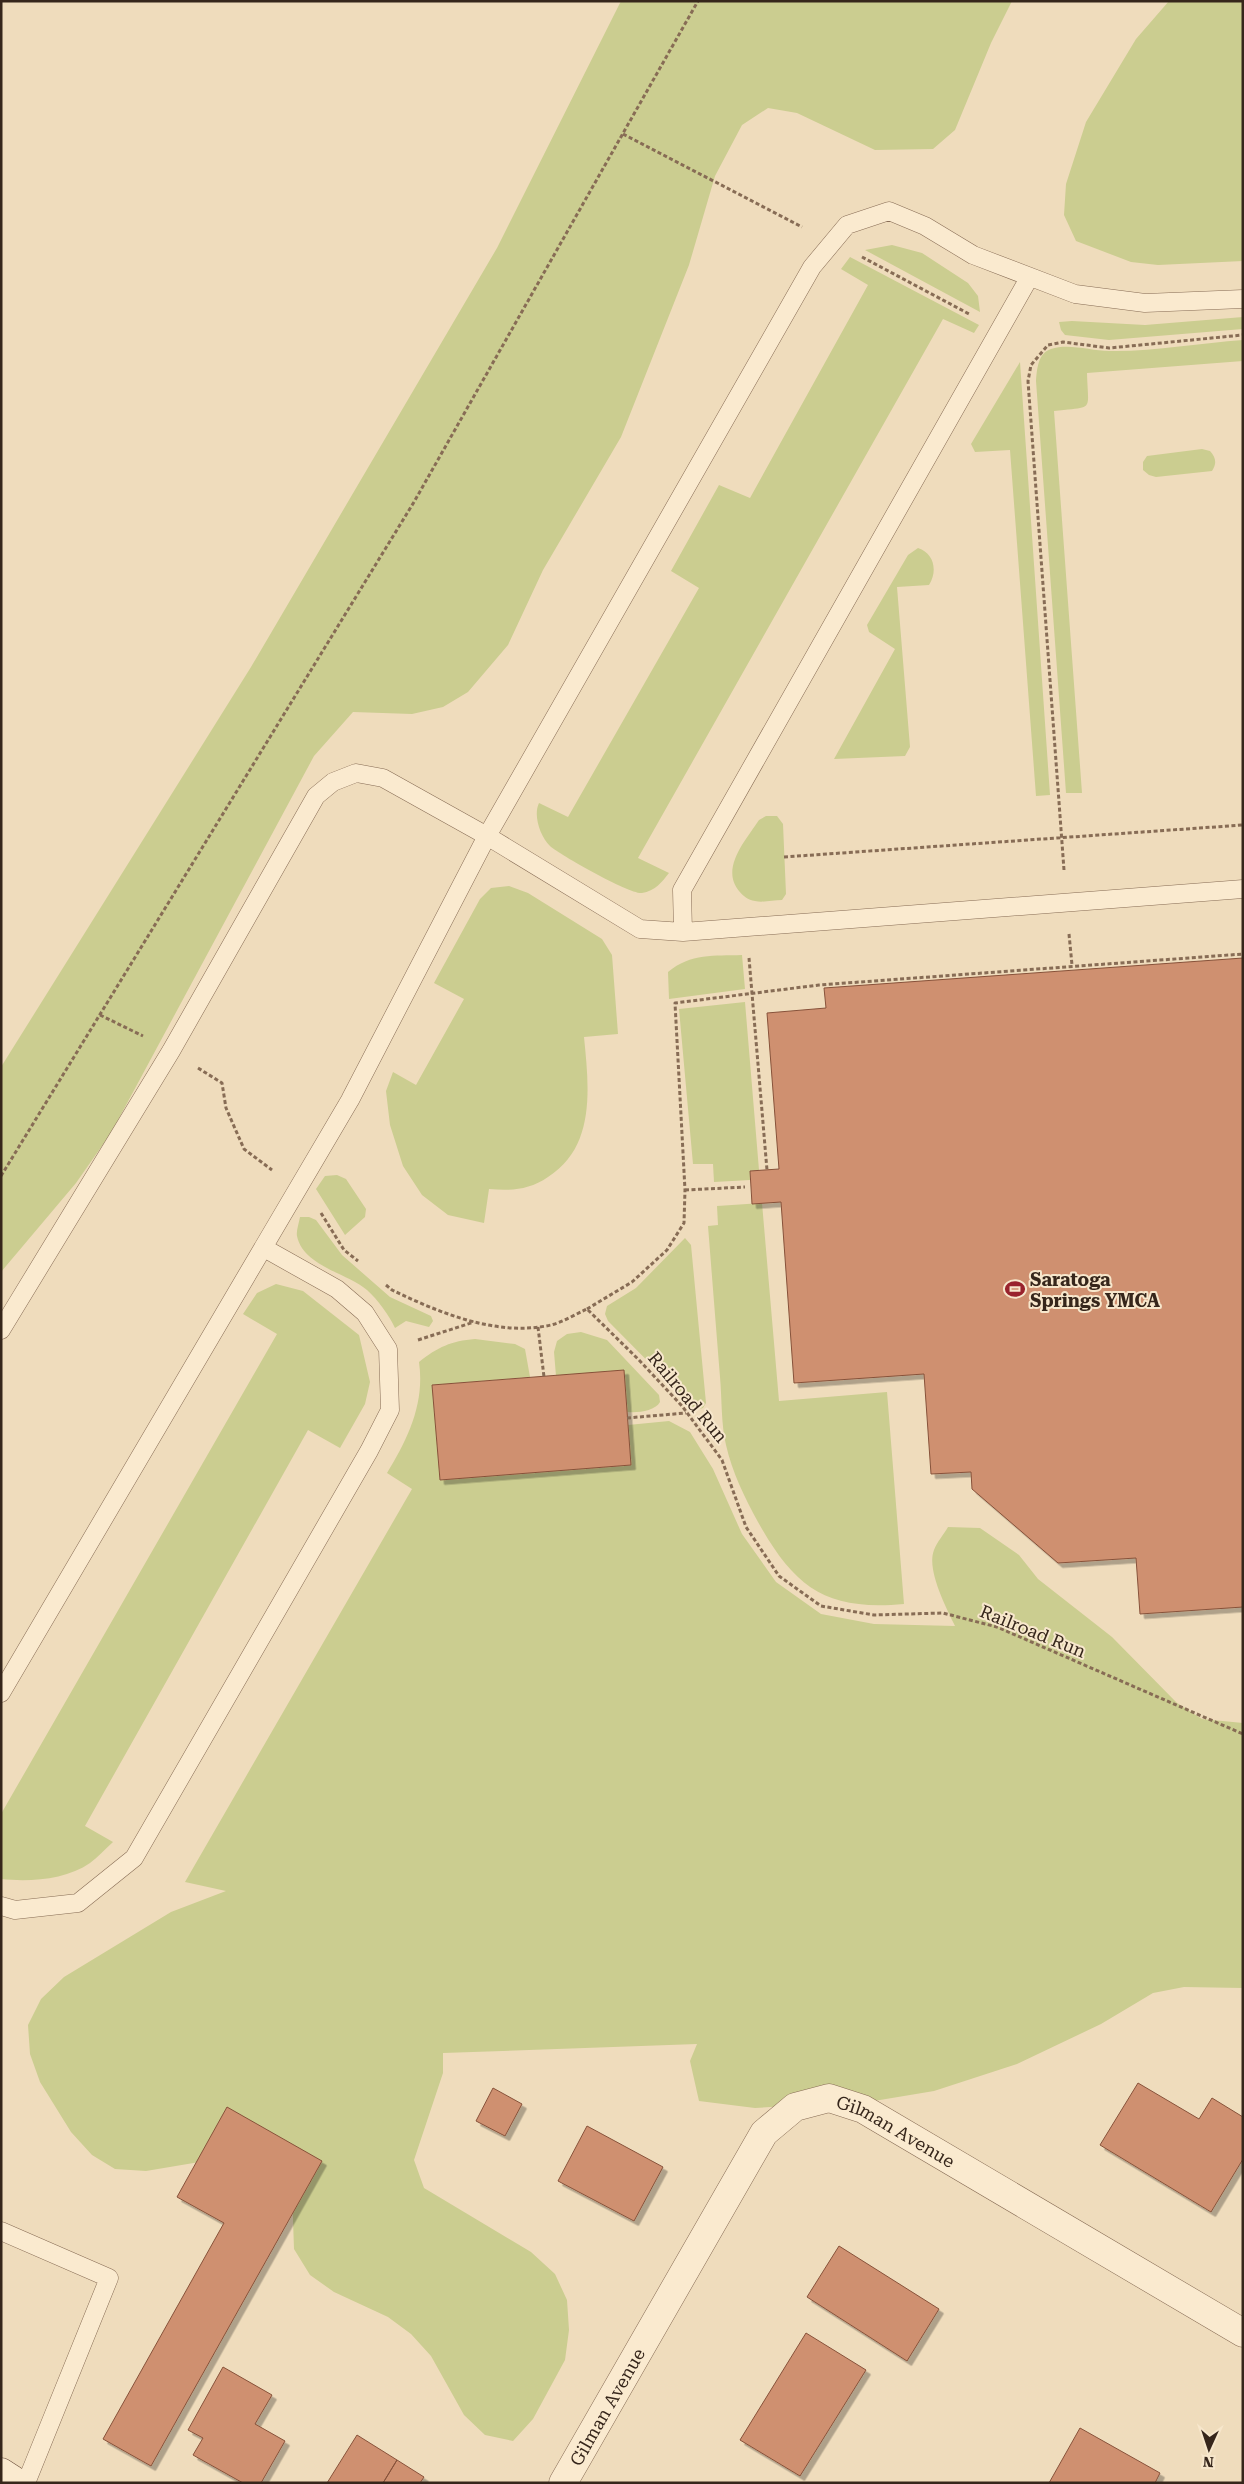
<svg xmlns="http://www.w3.org/2000/svg" width="1244" height="2484" viewBox="0 0 1244 2484" font-family="'Roboto Serif',serif">
  <defs>
    <filter id="shadow"><feDropShadow dx="4.5" dy="4.5" stdDeviation="0" flood-color="#0004"/></filter>
  </defs>
  <rect width="100%" height="100%" fill="#efdcbc"/>
  <!-- green -->
  <path fill="#cbcd90" d="M621,1H1012L991,43L955,130L933,149L875,150L797,113L768,108L742,125L715,176L689,265L621,437L543,570L508,645L468,692L443,707L412,714L353,712L314,756L111,1133L76,1183L1,1272V1067L251,667L497,248Z
    M1169,1H1243V261L1158,265L1131,262L1076,241L1064,215L1066,184L1086,122L1136,39Z
    M892,245L922,253L968,283L978,296L980,312L865,250Z
    M850,257L979,325L974,333L943,319L638,858L669,873C662,882 655,891 642,893C631,895 560,855 550,846C540,836 533,815 539,803L568,817L699,588L671,571L719,485L750,498L868,285L841,269Z
    M1243,317V329L1109,340L1065,335L1061,330L1059,322L1072,321L1145,325Z
    M1243,340V361L1087,373C1088,413 1095,406 1054,411L1082,793H1066L1036,381C1037,369 1038,353 1051,349C1069,343 1091,351 1109,351C1151,352 1200,343 1243,340Z
    M1020,362L1050,795L1036,796L1010,450L975,452L971,444Z
    M1202,449L1210,451C1216,458 1217,463 1212,471L1156,477L1149,475L1143,470V462L1147,456Z
    M918,548C934,553 938,571 929,585L897,587L910,747L905,756L834,759L895,649L869,632L867,625L908,555Z
    M766,816H777L783,824L786,894L782,900C773,900 763,903 755,901C748,900 743,896 739,891C720,868 746,840 759,820Z
    M509,886L528,893L602,939L612,955L618,1034L584,1037C589,1087 596,1147 548,1177C529,1190 511,1191 489,1189L484,1223L448,1215L422,1195L403,1166L390,1125L386,1091L393,1072L416,1085L464,999L434,983L480,899L491,888Z
    M742,955L745,989L669,999L668,972C691,953 714,956 742,955Z
    M745,1002L759,1170L750,1171V1180L714,1182L713,1164H693L679,1009Z
    M337,1175L346,1179L366,1209L365,1217L345,1235L316,1189L325,1176Z
    M762,1203L779,1401L887,1392L904,1604C826,1611 795,1588 758,1522C745,1498 732,1472 726,1445C721,1424 722,1399 720,1377C716,1327 712,1277 708,1226L718,1225L717,1206Z
    M300,1217H309L316,1220L342,1255L390,1297L431,1316L433,1321L429,1327L406,1321L395,1328C389,1315 378,1300 367,1290C347,1273 303,1266 297,1236C296,1231 299,1223 300,1217Z
    M685,1238L691,1245L706,1403L703,1408L696,1410L608,1321L605,1314L607,1306L636,1288Z
    M276,1284L303,1291L359,1335L370,1382L365,1404L340,1448L308,1430L85,1826L113,1842C105,1849 98,1857 90,1863C66,1880 29,1882 1,1879V1814L277,1334L243,1314L257,1293Z
    M581,1332L607,1340L659,1395L660,1402C655,1411 638,1413 628,1412C616,1410 571,1383 556,1376L554,1352L557,1341L567,1334Z
    M475,1339L515,1344L525,1349L530,1377L433,1385L440,1480L631,1465L628,1425L669,1421L690,1432L713,1469L742,1534L776,1582L821,1614L874,1624L955,1626C947,1609 926,1570 934,1550C937,1542 944,1534 948,1527L980,1528L1019,1555L1038,1579L1112,1637L1177,1703L1202,1719L1243,1723V1988L1184,1987L1153,1993L1101,2024L1017,2064L934,2091L874,2101L755,2108L699,2101L690,2061L697,2044L443,2053V2073L414,2160L424,2188L531,2252L555,2274L567,2300L569,2330L565,2360L533,2419L513,2441L485,2435L464,2415L431,2356L411,2334L388,2317L334,2292L310,2275L294,2249L291,2161L265,2151L146,2171L115,2169L92,2155L71,2132L40,2082L30,2054L28,2025L41,1999L64,1977L171,1912L226,1891L185,1882L412,1489L387,1473C408,1439 425,1403 419,1362C438,1347 451,1341 475,1339Z"/>
  <!-- building -->
  <path fill="#cf9070" stroke="#87523a" filter="url(#shadow)" d="M1243,958V1607L1140,1614L1136,1558L1058,1563L972,1489L971,1472L931,1474L924,1374L794,1383L781,1202L752,1204L750,1171L779,1169L767,1013L826,1008L824,988Z
    M624,1370L631,1465L440,1480L432,1385Z
    M1138,2083L1199,2119L1212,2098L1243,2117V2159L1211,2212L1100,2145Z
    M493,2088L522,2104L505,2136L476,2121Z
    M227,2107L322,2161L151,2466L103,2439L224,2223L177,2197Z
    M587,2126L663,2167L634,2221L558,2181Z
    M839,2246L939,2309L907,2361L807,2297Z
    M806,2333L866,2370L800,2476L740,2440Z
    M223,2367L272,2395L255,2424L285,2441L261,2483H243L193,2455L203,2438L188,2430Z
    M1080,2428L1160,2473L1155,2483H1049Z
    M357,2435L397,2460L383,2483H327Z
    M397,2460L424,2477L420,2483H383Z"/>
  <g fill="none" stroke-linecap="round" stroke-linejoin="round">
    <defs>
      <path id="lane" d="M683,932L682,890L1029,278
        M1,1330L171,1051L316,796L333,782L356,773L383,778L487,836L640,929L683,932L1243,889
        M1,1693L350,1100L487,836L812,267L847,225L889,211L925,226L973,255L1075,294L1145,303L1243,299
        M1,1906L15,1910L78,1903L134,1858L369,1451L390,1410L388,1349L365,1313L337,1289L264,1248
        M1,2231L109,2278L26,2483"/>
      <g id="street">
        <path id="s1" d="M563,2483L764,2133L795,2107L829,2098L863,2109L1243,2333"/>
      </g>
      <path id="secondary" d="M1,2472L18,2483"/>
    </defs>
    <!-- lane casing -->
    <use href="#lane" stroke="#876c55" stroke-width="19"/>
    <!-- street casing -->
    <use href="#street" stroke="#876c55" stroke-width="29"/>
    <!-- secondary casing -->
    <use href="#secondary" stroke="#694d39" stroke-width="29"/>
    <!-- path -->
    <path stroke="#876c55" stroke-width="3" stroke-dasharray="4 2.5" stroke-linecap="butt" d="M623,134L802,227
      M862,257L971,315
      M784,857L1243,825
      M1064,870L1028,381L1031,365L1048,345L1063,342L1109,348L1243,335
      M1069,934L1072,965
      M749,958L767,1170
      M100,1015L143,1036
      M198,1068L222,1083L226,1108L244,1149L272,1170
      M1,1176L414,502L698,1
      M685,1190L745,1187
      M321,1213L344,1250L358,1261
      M386,1285L392,1290C440,1313 497,1337 551,1325C563,1322 576,1314 587,1309L639,1360L682,1406L722,1460L746,1527L779,1576L821,1606L874,1615L943,1613L997,1627L1243,1734
      M587,1309L632,1282L667,1250L684,1223L685,1190L675,1003L819,985L1243,954
      M538,1327L544,1377
      M418,1340L474,1322
      M627,1418L686,1413"/>
    <!-- lane -->
    <use href="#lane" stroke="#faeacf" stroke-width="18"/>
    <!-- street -->
    <use href="#street" stroke="#faeacf" stroke-width="28"/>
    <!-- secondary -->
    <use href="#secondary" stroke="#faeacf" stroke-width="28"/>
  </g>
  <!-- icons -->
  <defs>
    <symbol id="stadium-bare" viewBox="-9 -9 18 18"><path d="M0-5a6.5 5 0 1 0 0 10a6.5 5 0 1 0 0-10ZM-3.5-1.8h7v3.6h-7Z" fill="#99232d" stroke="#f7e7cc" stroke-width="2.5" paint-order="stroke"/></symbol>
  </defs>
  <g fill-rule="evenodd">
    <use href="#stadium-bare" x="1001" y="1275" width="28" height="28"/>
  </g>
  <g text-anchor="middle" dominant-baseline="central" stroke-width="4" stroke-linejoin="round" paint-order="stroke">
    <!-- poi labels -->
    <g font-size="18" font-weight="bold" fill="#36261b" stroke="#f7e7cc" text-anchor="start">
      <text x="1030" y="1279">Saratoga<tspan x="1030" dy="21">Springs YMCA</tspan></text>
    </g>
    <!-- street labels -->
    <g font-size="18" fill="#36261b" stroke="#f7e7cc">
      <text transform="translate(688 1397) rotate(50)">Railroad Run</text>
      <text transform="translate(1033 1631) rotate(22)">Railroad Run</text>
      <text stroke="none"><textPath href="#s1" startOffset="554">Gilman Avenue</textPath></text>
      <text stroke="none"><textPath href="#s1" startOffset="88">Gilman Avenue</textPath></text>
    </g>
  </g>
  <!-- border -->
  <rect width="1244" height="2484" fill="none" stroke="#36261b" stroke-width="5"/>
  <!-- north arrow -->
  <g transform="translate(1209 2449) rotate(183)" stroke="#f7e7cc" stroke-width="4" paint-order="stroke">
  <path d="M0-4L9 19L0 12L-9 19Z" fill="#36261b"/>
  <text y="-8" font-size="14" font-weight="bold" text-anchor="middle" fill="#36261b">N</text>
  </g>
</svg>
